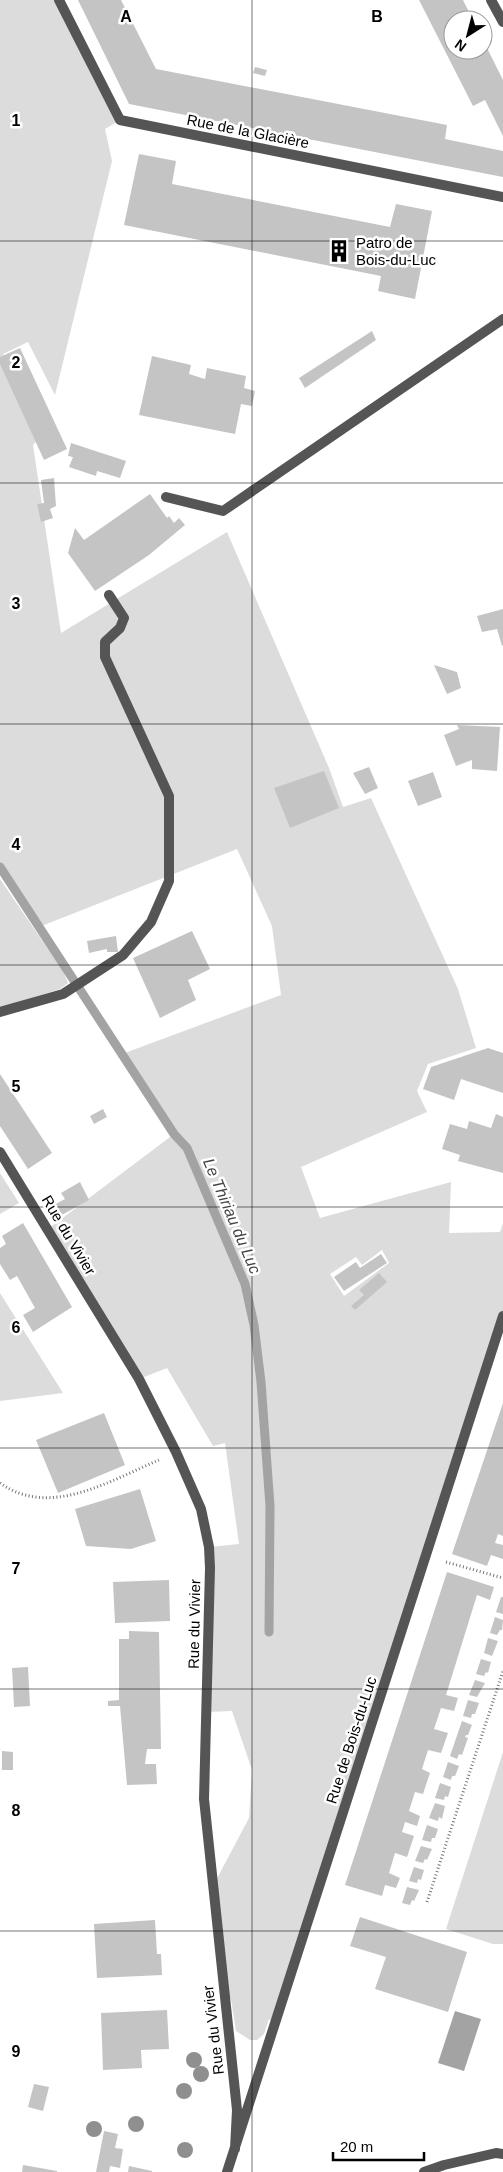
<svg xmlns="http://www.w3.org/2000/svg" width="503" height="2172" viewBox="0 0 503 2172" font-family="Helvetica,sans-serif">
  <rect width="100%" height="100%" fill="#fff"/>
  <!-- green -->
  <path fill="#dcdcdc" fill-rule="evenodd" d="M0,0H59L120,120L105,129L112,161L55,395L28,342L3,354L42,435L33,445L61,633L227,532L329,768L343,807L371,798L458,989L476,1048L428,1064L417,1091L427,1112L301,1167L320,1218L451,1182L449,1233L500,1232L503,1223V1316L276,2023L269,2019L264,2034L257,2040H250L236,2031L231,1999H224L213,1886L249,1818L252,1770L232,1711L207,1712L209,1547L239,1544L225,1443L213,1446L167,1368L139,1379L48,1229L174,1134L122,1054L281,995L272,926L237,849L39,927L0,867ZM382,1250L389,1263L344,1296L330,1274L356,1257L362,1265Z
    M0,879L63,971L68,983L60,989L0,1008Z
    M0,1173L19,1203L0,1214Z
    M0,1293L63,1393L0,1401Z
    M503,1752V1944H493L446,1929Z"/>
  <!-- water -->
  <path fill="#a3a3a3" d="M455,2011L481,2019L464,2071L438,2063Z"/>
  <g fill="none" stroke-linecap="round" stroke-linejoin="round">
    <!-- stream -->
    <path stroke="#a3a3a3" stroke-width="9" d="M0,867L174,1134L187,1148L245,1284L254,1325L261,1382L270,1506L269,1632"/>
  </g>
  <!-- building -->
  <path fill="#c4c4c4" d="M78,0H121L156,69L447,125L445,139L503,151V177L129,104Z
    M419,0H463L473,20H453V50H483V40L503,80V136L485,100L473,106Z
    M255,67L267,70L265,76L253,73Z
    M139,154L176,161L172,184L390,227L396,204L432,211L415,299L378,291L381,276L124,225Z
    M372,331L376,340L305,388L299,378Z
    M20,348L67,449L44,460L0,364V357Z
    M152,356L191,365L189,374L205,379L207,368L246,376L244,388L255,391L252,406L241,404L235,434L139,415Z
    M71,443L126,461L120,478L97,471L96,476L69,467L73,457L68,456Z
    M54,478L56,506L50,509L53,518L41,522L37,504L44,503L41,480Z
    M150,494L167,518L169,516L174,523L179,518L185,525L149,555L95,591L68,553L75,528L84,540Z
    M503,609V645L502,646L497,629L482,632L477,616Z
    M434,665L457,672L461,688L447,694Z
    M457,725L500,727L497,771L472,769V760L456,766L444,735L459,729Z
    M369,767L378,788L365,794L353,773Z
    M324,771L339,808L290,828L274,788Z
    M433,772L442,797L418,806L408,781Z
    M192,931L210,969L188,980L196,1000L160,1018L133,958Z
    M116,936L118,952H107V949L89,953L87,941Z
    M488,1048L503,1053V1093L461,1079L454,1100L423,1089L431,1067Z
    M0,1074L52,1153L28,1169L0,1126Z
    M103,1109L107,1117L94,1124L90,1116Z
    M496,1114L503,1117V1173L458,1161L460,1155L442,1149L450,1124L467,1129L469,1121L491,1128Z
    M80,1182L89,1200L60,1216L54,1205L65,1199L61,1193Z
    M23,1223L72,1307L33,1332L23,1315L35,1308L17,1276L10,1280L0,1264V1248L6,1244L2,1236Z
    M381,1254L387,1263L344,1291L334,1277L356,1262L360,1268Z
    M379,1273L387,1282L355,1310L351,1306L364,1295L359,1290Z
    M503,1403V1536L498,1534L495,1543L503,1545V1559L491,1555L487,1566L452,1554Z
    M104,1413L125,1465L58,1493L36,1440Z
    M140,1489L156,1541L131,1549L86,1546L75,1509Z
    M447,1572L494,1587L490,1600L477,1595L446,1695L458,1698L454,1711L441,1708L434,1729L448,1733L441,1753L428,1750L422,1769L430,1773L423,1794L415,1792L409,1811L420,1816L417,1826L405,1822L402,1832L414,1836L407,1857L395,1853L389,1873L400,1878L396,1888L385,1885L382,1896L345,1885Z
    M169,1580L170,1621L115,1623L113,1582Z
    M501,1597H503V1614L496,1612Z
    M495,1617L503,1620L502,1630H500L497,1635L490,1633Z
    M129,1631L159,1632L161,1749H147L145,1764H156L157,1784L127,1785L120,1706H108V1701L119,1700V1639H129Z
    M488,1638L498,1641L492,1656L484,1653Z
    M481,1659L491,1662L488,1673L486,1672L484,1676L476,1674Z
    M28,1667L30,1706L14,1707L12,1668Z
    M475,1680L485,1683L477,1697L469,1695Z
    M468,1700L479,1703L475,1714H472L471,1718L463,1716Z
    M462,1721L472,1725L468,1735H466L465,1737L468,1738L462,1755L459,1754L457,1759L450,1756Z
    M2,1751L13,1752V1770H2Z
    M448,1762L459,1766L455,1776H452L451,1780L443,1777Z
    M440,1783L451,1787L448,1797L445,1796L444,1800L435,1798Z
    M435,1803L445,1806L442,1819L439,1817L438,1821L429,1818Z
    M427,1825L438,1829L435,1838H432L431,1842L422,1840Z
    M421,1846L432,1849L427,1860L425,1859L423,1863L415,1861Z
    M414,1867L424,1870L421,1880L418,1879L417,1883L409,1881Z
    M407,1887L419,1890L414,1901L412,1900L410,1905L402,1903Z
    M360,1917L467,1952L448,2012L375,1989L386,1957L350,1946Z
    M155,1920L157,1954H161L162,1975L97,1978L94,1924Z
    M167,2010L169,2049L141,2050L142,2068L103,2070L101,2013Z
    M34,2084L49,2087L43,2111L28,2107Z
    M104,2131L118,2134L115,2148L123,2149L120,2168L110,2166L109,2172H96Z
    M23,2165L57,2171V2172H22Z
    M129,2166L152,2171V2172H128Z"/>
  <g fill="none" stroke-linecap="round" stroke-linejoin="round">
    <!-- path -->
    <path stroke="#777" stroke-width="3" stroke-dasharray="1 2.5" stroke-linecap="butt" d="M0,1483C50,1519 111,1480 159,1460
      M446,1562L503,1578
      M427,1902L503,1671"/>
    <!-- service -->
    <path stroke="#555" stroke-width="10" d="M166,497L223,511L503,319
      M0,1012L63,994L123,955L151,922L169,881V796L105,657V642L120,628L124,618L109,595"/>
    <!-- minor -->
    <path stroke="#555" stroke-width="10" d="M59,0L120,120L503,197
      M491,0L503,22
      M0,1152L139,1379L176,1452L201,1509L209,1547L210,1568L204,1799L237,2110L235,2149
      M227,2172L503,1316"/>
    <!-- tertiary -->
    <path stroke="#555" stroke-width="10" d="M424,2172L444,2165L496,2153L503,2154"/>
  </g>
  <!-- trees -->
  <g fill="#8f8f8f">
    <circle cx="194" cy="2060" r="8"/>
    <circle cx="201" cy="2074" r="8"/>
    <circle cx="184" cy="2091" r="8"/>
    <circle cx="136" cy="2124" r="8"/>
    <circle cx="94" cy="2129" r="8"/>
    <circle cx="185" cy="2150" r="8"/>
  </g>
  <!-- grid -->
  <path fill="none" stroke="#000" stroke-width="1" stroke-opacity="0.55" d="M252,0V2172M0,241H503M0,483H503M0,724H503M0,965H503M0,1207H503M0,1448H503M0,1689H503M0,1931H503"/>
  <!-- icons -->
  <defs>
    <symbol id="building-bare" viewBox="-9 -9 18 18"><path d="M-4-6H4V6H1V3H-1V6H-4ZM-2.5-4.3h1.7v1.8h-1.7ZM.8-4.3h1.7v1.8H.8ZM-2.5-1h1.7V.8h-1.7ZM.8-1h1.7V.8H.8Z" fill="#000" stroke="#fff" stroke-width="2.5" paint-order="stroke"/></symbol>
  </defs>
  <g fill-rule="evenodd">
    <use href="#building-bare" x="323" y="235" width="32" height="32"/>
  </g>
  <g text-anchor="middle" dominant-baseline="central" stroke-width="5" stroke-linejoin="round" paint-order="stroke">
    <!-- street labels -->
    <g font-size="15" fill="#000" stroke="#fff">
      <text transform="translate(248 131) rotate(11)">Rue de la Glacière</text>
      <text transform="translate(69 1235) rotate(59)">Rue du Vivier</text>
      <text transform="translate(194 1624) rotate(-89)">Rue du Vivier</text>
      <text transform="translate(351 1740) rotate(-72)">Rue de Bois-du-Luc</text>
      <text transform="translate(213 2030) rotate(-97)">Rue du Vivier</text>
    </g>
    <!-- poi labels -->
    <g font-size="15" fill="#000" stroke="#fff" text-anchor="start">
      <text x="356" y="242">Patro de<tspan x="356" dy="17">Bois-du-Luc</tspan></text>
    </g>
    <!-- water labels -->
    <g font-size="16" font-style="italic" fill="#444" stroke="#fff">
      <text transform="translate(232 1216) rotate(67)">Le Thiriau du Luc</text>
    </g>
  </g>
  <g font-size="16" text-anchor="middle" font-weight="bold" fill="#000" stroke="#fff" stroke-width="5" stroke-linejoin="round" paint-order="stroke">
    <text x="126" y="22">A</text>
    <text x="377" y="22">B</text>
    <text x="16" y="126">1</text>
    <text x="16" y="368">2</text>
    <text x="16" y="609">3</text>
    <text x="16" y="850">4</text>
    <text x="16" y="1092">5</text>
    <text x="16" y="1333">6</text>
    <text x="16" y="1574">7</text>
    <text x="16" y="1816">8</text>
    <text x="16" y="2057">9</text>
  </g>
  <!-- north arrow -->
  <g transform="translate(468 35) rotate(216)"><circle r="24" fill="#ffffff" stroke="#999999"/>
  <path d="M0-4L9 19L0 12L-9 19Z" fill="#000000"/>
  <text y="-8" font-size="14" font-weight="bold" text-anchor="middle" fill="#000000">N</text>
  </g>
  <!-- scale -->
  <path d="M333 2152v8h91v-8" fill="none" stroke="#000000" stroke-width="2.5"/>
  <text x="340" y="2152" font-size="15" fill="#000000" stroke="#ffffff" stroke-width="4" paint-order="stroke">20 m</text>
</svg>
